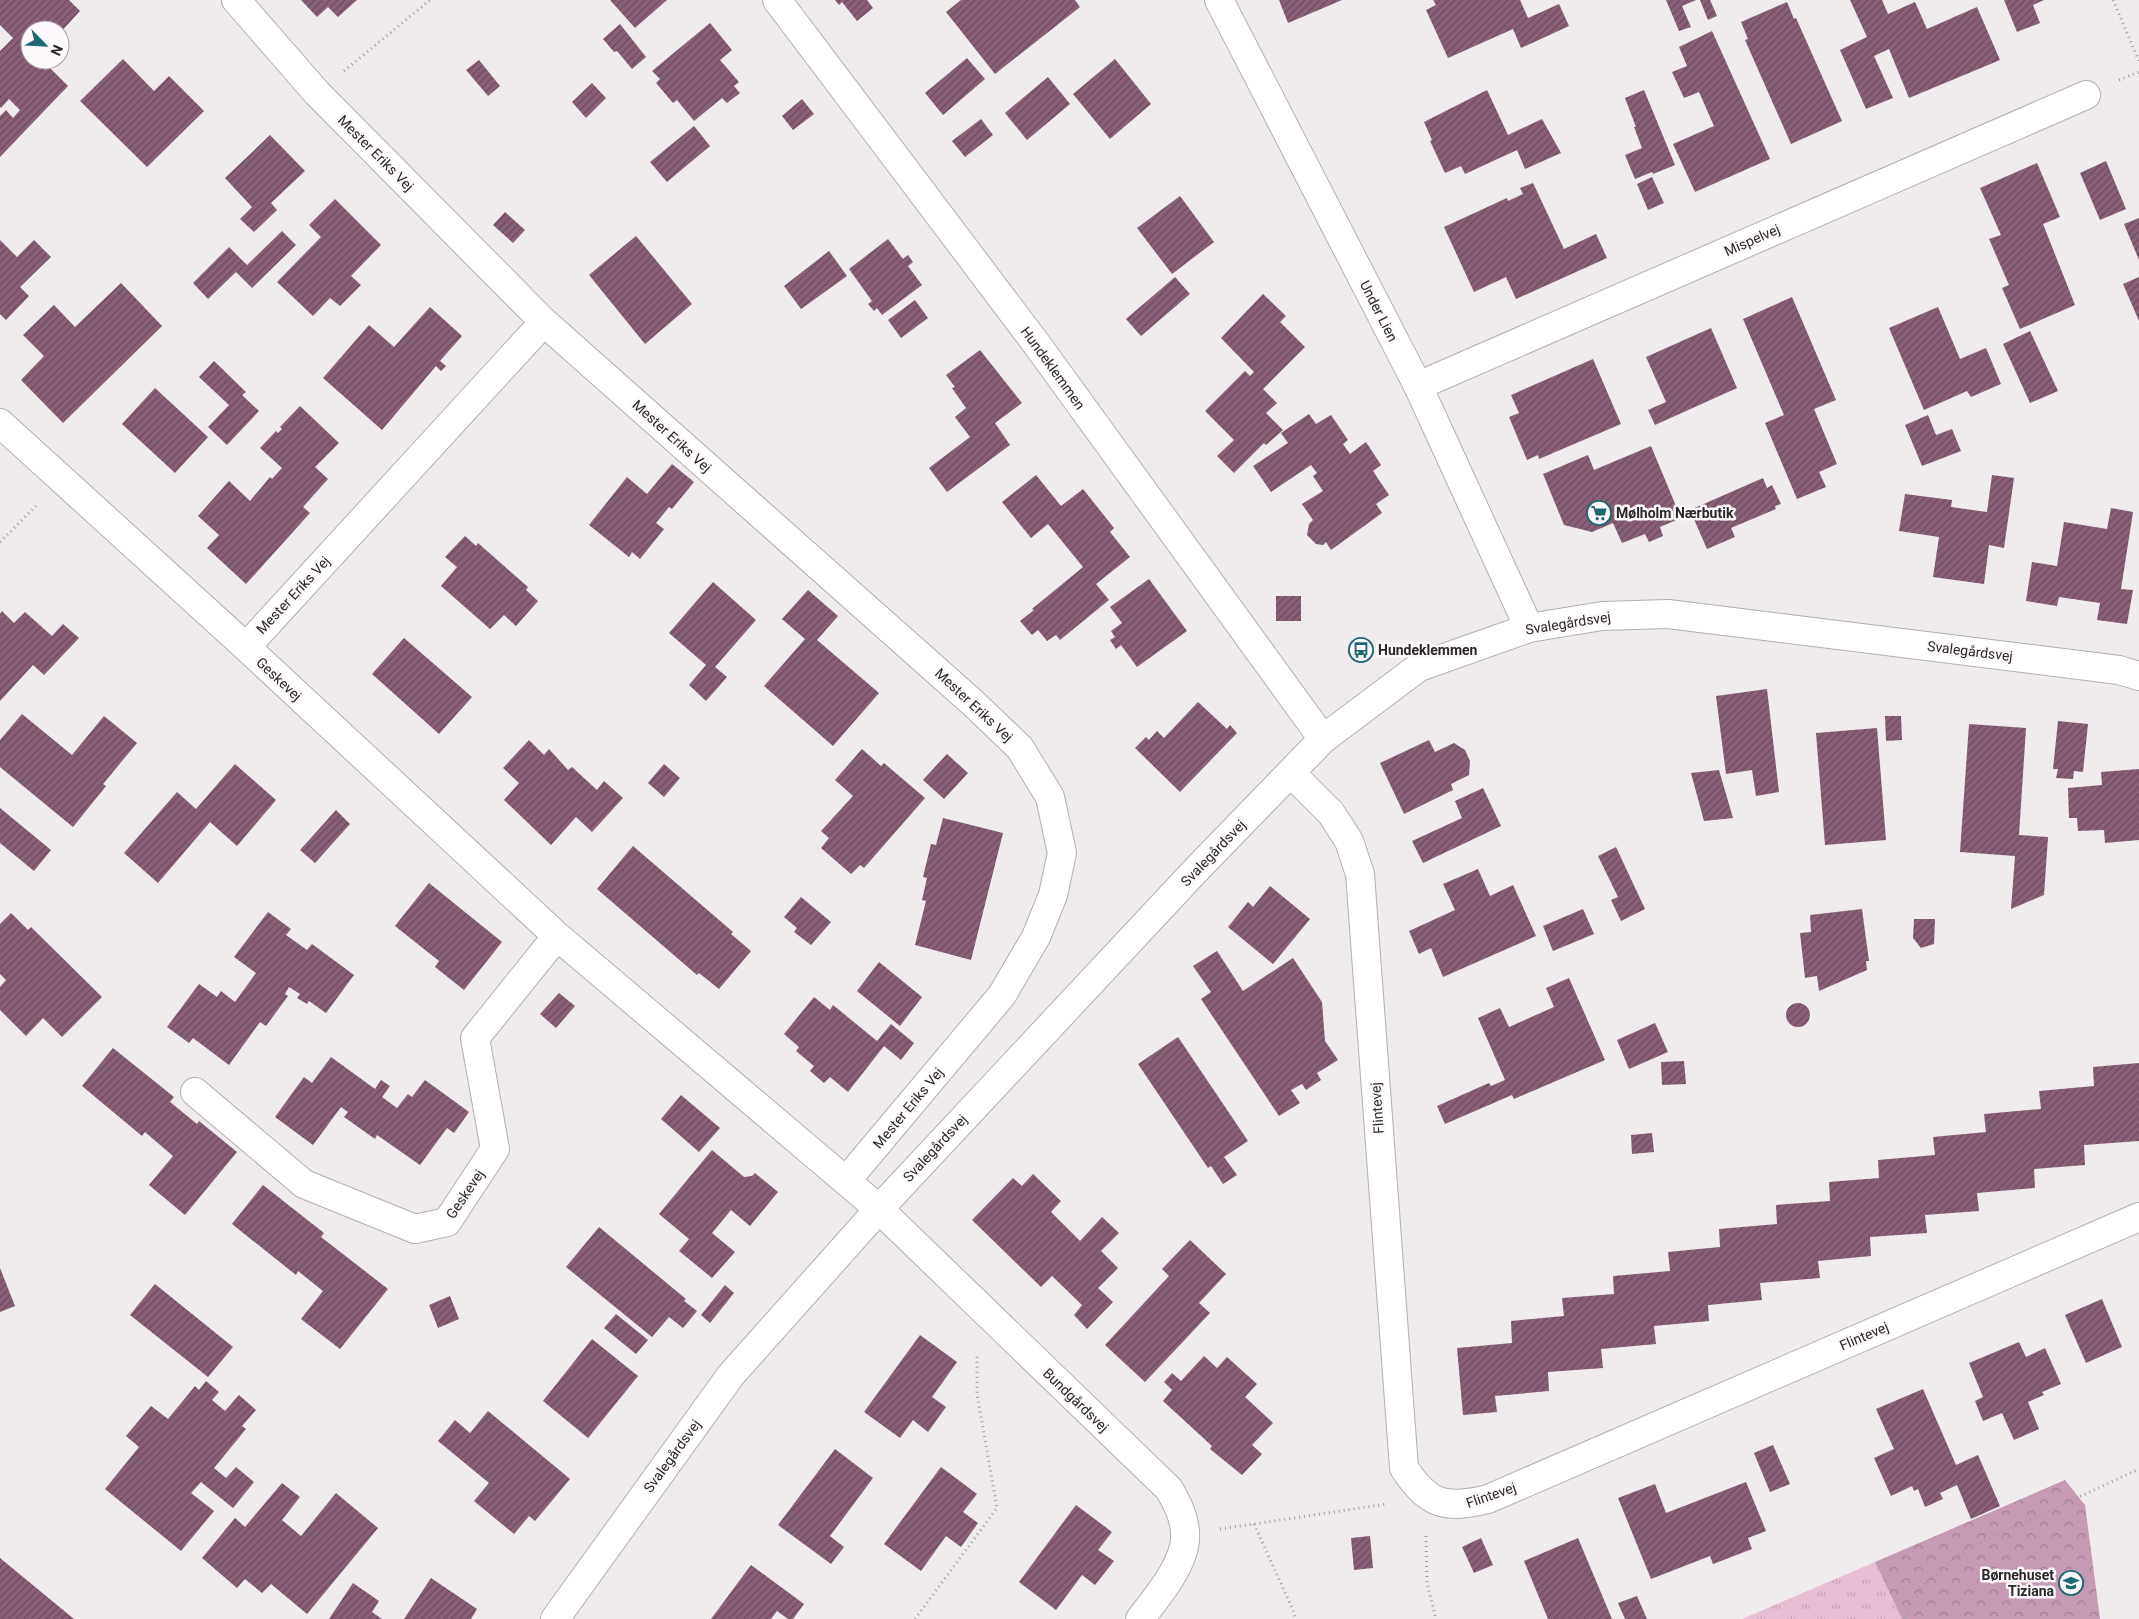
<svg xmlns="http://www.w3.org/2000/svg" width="2139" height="1619" viewBox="0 0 2139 1619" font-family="Roboto,sans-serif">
  <defs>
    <pattern id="grass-tufts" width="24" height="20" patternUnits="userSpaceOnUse" patternTransform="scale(1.25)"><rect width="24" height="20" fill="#e8bed5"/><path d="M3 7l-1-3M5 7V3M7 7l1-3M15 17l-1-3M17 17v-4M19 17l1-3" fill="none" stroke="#c7a3b7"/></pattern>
    <pattern id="forest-crowns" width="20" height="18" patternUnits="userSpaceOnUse" patternTransform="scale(1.25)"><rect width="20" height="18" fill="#c69ab2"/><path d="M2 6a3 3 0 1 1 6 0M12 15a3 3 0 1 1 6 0" fill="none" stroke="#a17e91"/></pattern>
    <pattern id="building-hatch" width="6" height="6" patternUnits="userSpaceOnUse" patternTransform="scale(1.25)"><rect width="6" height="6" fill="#896077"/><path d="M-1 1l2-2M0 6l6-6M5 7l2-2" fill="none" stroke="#6a4b5c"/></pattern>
  </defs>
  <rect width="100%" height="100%" fill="#f0ebed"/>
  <!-- grass -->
  <path fill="url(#grass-tufts)" d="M1875,1562L1902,1619H1742Z"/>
  <!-- forest -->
  <path fill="url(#forest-crowns)" d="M2065,1480L2085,1505L2100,1619H1902L1875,1562Z"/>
  <!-- building -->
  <path fill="url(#building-hatch)" d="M0,0H69L80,11L60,33V30H30V60H36L46,70L49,67L68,86L0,157V116L6,110L13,118L20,110L9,99L1,108L0,107V51L13,38L0,25Z
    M301,0H357L338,17L328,7L317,17Z
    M610,0H667L635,28Z
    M835,0H867L873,8L857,21L842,2L839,5Z
    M961,0H1075L1080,7L995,74L946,12Z
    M1279,0H1342L1288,23Z
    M1433,0H1520L1528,18L1559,4L1569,26L1521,48L1513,29L1448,58L1426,10L1436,5Z
    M1666,0H1696L1682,6L1691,27L1679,31Z
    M1700,0H1710L1717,16L1708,20Z
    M1850,0H1882L1888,14L1915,2L1927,29L1977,7L2000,60L1909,98L1889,49L1874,56L1893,98L1866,109L1840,50L1867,37Z
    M2004,0H2044L2033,5L2040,23L2017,32Z
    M1787,2L1794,19L1796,18L1842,121L1791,144L1745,40L1748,39L1741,22Z
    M710,23L732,50L720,60L739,82L734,86L740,93L727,103L722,98L694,121L677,100L673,103L656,83L660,79L652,71Z
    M620,24L646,57L632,69L617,51L614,52L603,39Z
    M1712,31L1770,159L1695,192L1673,144L1714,126L1699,92L1684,98L1672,72L1687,66L1679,47Z
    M967,58L985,79L943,115L925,93Z
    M123,59L154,91L169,76L204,111L147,167L80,101Z
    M1115,59L1151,104L1110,139L1073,94Z
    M479,60L500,86L488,96L466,70Z
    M1048,77L1070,104L1027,140L1005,113Z
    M592,83L606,98L586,118L572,102Z
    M1487,90L1508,135L1542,119L1561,153L1525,169L1517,150L1465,174L1461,166L1445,173L1430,141L1432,140L1424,122Z
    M1644,90L1675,165L1653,174L1652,172L1635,179L1625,155L1642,148L1634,127H1636L1625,98Z
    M802,99L814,114L793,130L782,116Z
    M981,119L993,135L965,157L952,141Z
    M694,126L710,146L667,182L650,162Z
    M270,135L305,171L271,203L277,210L254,232L240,219L252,207L225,178Z
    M2106,161L2126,209L2100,220L2080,173Z
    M2037,163L2060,217L2043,224L2075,305L2020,329L2002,288L2009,285L1989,239L2001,235L1980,188Z
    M1652,177L1664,203L1648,210L1637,184Z
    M1533,183L1564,249L1596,234L1607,258L1516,299L1506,277L1474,292L1444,227L1507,198L1508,201L1523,194L1520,188Z
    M1180,196L1214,242L1172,274L1137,228Z
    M335,199L381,245L351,276L361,285L340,306L330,298L313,316L277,282L321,237L309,225Z
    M505,212L525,230L513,243L493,225Z
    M2139,218V260L2124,224Z
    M282,231L296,245L252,288L236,272L208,299L193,283L229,247L247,265Z
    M636,236L692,304L645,344L589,275Z
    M888,239L903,259L908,255L913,262L908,266L922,285L882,315L877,308L874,311L868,304L872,301L849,269Z
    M0,240L17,257L34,240L51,257L20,287L29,296L6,320L0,314Z
    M829,251L847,276L801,309L784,286Z
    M1175,277L1190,294L1141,336L1126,319Z
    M2139,277V321L2123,284Z
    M121,283L162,326L63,423L21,380L44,356L23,335L54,305L75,327Z
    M1263,294L1286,316L1280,322L1305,347L1263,389L1277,403L1266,413L1283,430L1266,445L1264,443L1234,473L1217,456L1234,440L1205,411L1245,371L1250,376L1254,372L1221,338Z
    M1792,297L1836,400L1814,409L1837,464L1819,472L1826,487L1797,499L1765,423L1784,415L1743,319Z
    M915,300L928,318L901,338L888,320Z
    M430,307L462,336L440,361L446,366L441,371L436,366L382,430L323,378L369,325L394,347Z
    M1938,307L1960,359L1986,348L2001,384L1971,397L1967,391L1924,410L1889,328Z
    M1711,328L1737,388L1655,425L1648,410L1666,402L1646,357Z
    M2030,331L2058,391L2030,403L2003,344Z
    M980,350L1022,403L995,423L1010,445L947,492L929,468L970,437L955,417L966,408L952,388L955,387L946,375Z
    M1593,359L1621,424L1539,459L1538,455L1527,460L1509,417L1519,413L1511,395Z
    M214,361L246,392L242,395L259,411L227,445L208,427L229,405L199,377Z
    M155,388L208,437L175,473L122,424Z
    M300,406L339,443L315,467L328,479L303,507L310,513L246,584L207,548L219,535L198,516L229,481L250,501L270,477L272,479L282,468L260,448L276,431L278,433L282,429L280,427Z
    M1309,414L1316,424L1331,415L1348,440L1343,444L1350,454L1366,442L1381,465L1373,471L1389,495L1376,504L1382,513L1331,550L1326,542L1323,545L1316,544L1307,535L1309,524L1313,520L1302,504L1323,491L1313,476L1317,473L1311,465L1271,492L1253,466L1288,443L1281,433Z
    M1928,415L1936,435L1952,429L1961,451L1922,466L1905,425Z
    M1651,446L1681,518L1660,527L1663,536L1649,542L1645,534L1622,543L1613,523L1592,532L1564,525L1543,474L1588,455L1594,470Z
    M672,464L694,482L672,509L669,507L656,523L664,529L640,559L632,552L629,557L589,525L627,477L647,494Z
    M1036,475L1061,506L1083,489L1114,528L1110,532L1130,557L1096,584L1109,600L1060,640L1056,635L1047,641L1038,630L1032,635L1020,621L1034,610L1032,609L1083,567L1048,524L1031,538L1002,502Z
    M1992,475L2014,478L2004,548L1989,545L1984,584L1933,577L1939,537L1899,531L1905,494L1952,500L1951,507L1987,512Z
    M1763,478L1767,488L1772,485L1781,504L1775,506L1776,509L1731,528L1735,537L1707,549L1690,510Z
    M2111,508L2133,512L2121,589L2133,590L2127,624L2097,620L2100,603L2059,597L2057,606L2026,601L2032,562L2057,566L2064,522L2107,529Z
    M465,536L476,546L478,543L528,587L526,590L538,601L516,626L504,615L490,629L441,586L457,567L445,557Z
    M1149,579L1187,631L1137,667L1121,645L1116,649L1110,640L1115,637L1111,631L1122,623L1110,607Z
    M713,582L756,620L715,667L727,677L706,701L689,685L706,665L669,633Z
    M808,590L838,616L817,640L879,693L833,746L764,686L805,639L782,619Z
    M1276,596H1301V621H1276Z
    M2,611L14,623L25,612L52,636L63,624L79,638L44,675L33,665L0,701V614Z
    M404,638L472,697L439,734L372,674Z
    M1767,689L1779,792L1756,796L1752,770L1726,774L1716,696Z
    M1198,702L1227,729L1230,725L1237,733L1180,792L1135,748L1146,737L1149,740L1157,731L1164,738Z
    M22,714L72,755L104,716L137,743L103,784L106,786L73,827L0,767V740Z
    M1885,716H1901L1902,740L1886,741Z
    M2058,721L2088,724L2083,772L2074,771L2073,779L2056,778L2058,769H2053Z
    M1969,724L2026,728L2019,835L2048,837L2044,895L2011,909L2015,856L1960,852Z
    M1877,728L1886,840L1825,845L1816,733Z
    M529,740L544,755L549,749L568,770L572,767L597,790L604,781L623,798L592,832L576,817L551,845L504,800L519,783L503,768Z
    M1429,740L1435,752L1454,743L1465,750L1470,761L1469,775L1451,784L1453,790L1404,814L1380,763Z
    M862,749L881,766L884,763L925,798L864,868L860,865L851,874L821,848L829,838L821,831L853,796L835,780Z
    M947,754L968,773L944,799L923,780Z
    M235,764L276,800L237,846L210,822L158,883L124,853L177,792L196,809Z
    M664,764L680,778L664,797L648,783Z
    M2139,769V840L2105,843L2104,830L2078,831L2077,818H2069L2068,788L2102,785L2101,772Z
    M1719,770L1733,818L1704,821L1691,773Z
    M1483,788L1501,826L1423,863L1412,841L1462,818L1455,801Z
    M0,808L51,850L34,871L0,843Z
    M336,810L350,824L315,863L300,850Z
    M943,818L1003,833L971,960L915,945L926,901L922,900L927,878L923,877L931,844L936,845Z
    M633,846L733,932L731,934L751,951L719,989L699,973L697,975L597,889Z
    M1616,847L1645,909L1621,921L1611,900L1618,897L1598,856Z
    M1478,869L1490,896L1513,885L1536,936L1443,977L1431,948L1419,954L1409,931L1455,910L1443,884Z
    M429,883L502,942L464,990L435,967L439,961L395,926Z
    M1270,886L1310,919L1273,964L1228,927L1248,902L1253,907Z
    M801,897L831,922L811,945L794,932L797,928L784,917Z
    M1583,909L1594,934L1553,951L1543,926Z
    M1862,909L1869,961H1866L1867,970L1819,991L1817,976L1805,978L1800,933L1811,932L1810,915Z
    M268,912L291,929L286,935L307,950L312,944L354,975L326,1013L309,1001L307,1004L297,998L300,994L289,987L285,994L288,996L266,1026L260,1022L229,1065L193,1038L189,1043L167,1027L199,984L217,997L221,991L235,1002L256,973L234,957Z
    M11,913L28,930L31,927L102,997L62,1037L43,1018L26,1036L0,1010V987L6,980L0,974V924Z
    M1914,919H1935L1934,944L1921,948L1913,938Z
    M1217,951L1243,991L1293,958L1322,1002L1325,1041L1338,1060L1317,1073L1321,1080L1306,1090L1302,1084L1291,1090L1300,1103L1279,1116L1201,999L1211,992L1193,966Z
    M879,962L922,997L900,1026L857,991Z
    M1569,978L1605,1060L1514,1099L1512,1095L1445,1124L1437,1106L1489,1083L1491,1086L1505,1080L1478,1018L1500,1008L1509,1027L1554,1007L1546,988Z
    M559,993L575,1006L556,1028L540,1014Z
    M814,997L830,1010L833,1005L877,1041L891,1024L914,1043L901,1060L884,1046L848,1092L830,1077L824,1083L810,1071L814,1066L796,1051L799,1047L784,1034Z
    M1786 1015a12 12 0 1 1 24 0a12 12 0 1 1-24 0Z
    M1655,1023L1668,1052L1629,1069L1617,1040Z
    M1178,1037L1248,1141L1224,1157L1237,1175L1223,1184L1211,1166L1208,1168L1138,1064Z
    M113,1048L174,1097L170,1102L197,1124L199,1121L237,1152L185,1215L149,1185L173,1156L145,1132L142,1136L82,1086Z
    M331,1057L375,1089L381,1080L390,1086L382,1097L397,1108L408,1094L412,1097L425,1080L469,1112L454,1133L447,1128L420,1165L377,1135L375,1139L344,1117L348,1112L341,1107L313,1145L275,1117L304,1077L312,1083Z
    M1684,1061L1686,1084L1662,1085L1661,1062Z
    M2139,1063V1141L2084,1145L2085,1165L2034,1169L2035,1188L1977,1193L1979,1211L1925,1215L1927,1233L1870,1237L1871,1256L1818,1261L1820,1278L1760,1283L1762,1300L1708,1305L1709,1321L1654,1326L1656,1344L1601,1349L1603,1368L1548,1372L1549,1391L1495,1396L1497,1412L1463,1415L1457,1348L1512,1343L1511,1321L1564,1316L1562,1298L1614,1294L1613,1276L1670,1271L1668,1252L1720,1247L1719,1229L1777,1224L1776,1205L1830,1201L1829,1182L1879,1178L1878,1160L1935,1155L1933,1137L1986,1132L1984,1114L2041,1109L2039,1091L2094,1086L2093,1067Z
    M681,1095L720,1128L699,1152L661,1119Z
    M1652,1133L1654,1152L1632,1154L1631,1135Z
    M712,1150L744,1177L752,1176L755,1173L778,1192L750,1226L731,1210L712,1233L735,1252L712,1278L679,1251L689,1239L659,1214Z
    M1033,1174L1061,1201L1051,1212L1080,1241L1102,1217L1119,1233L1101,1251L1118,1268L1098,1288L1113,1302L1087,1329L1074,1315L1082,1305L1052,1276L1041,1287L972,1220L1013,1178L1022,1186Z
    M263,1185L324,1233L321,1237L388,1289L340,1349L301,1319L323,1291L298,1271L296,1275L232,1224Z
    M599,1227L686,1299L684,1301L697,1311L683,1328L669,1317L652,1337L566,1267Z
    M1190,1240L1226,1274L1199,1303L1210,1313L1145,1382L1105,1345L1169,1276L1162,1269Z
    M0,1268L15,1306L0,1312Z
    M155,1284L233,1347L208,1377L130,1315Z
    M725,1285L734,1293L710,1323L701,1315Z
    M450,1296L459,1319L438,1328L429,1305Z
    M2102,1299L2122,1347L2086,1363L2065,1315Z
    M616,1314L648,1340L636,1354L604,1328Z
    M920,1335L957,1362L932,1397L946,1407L928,1432L913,1420L900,1438L864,1412Z
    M592,1339L638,1376L588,1438L543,1401Z
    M2019,1342L2026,1357L2045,1348L2061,1384L2042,1392L2044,1395L2028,1402L2039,1429L2014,1440L2002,1413L1983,1421L1975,1401L1983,1397L1969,1363Z
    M1204,1356L1217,1368L1227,1357L1257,1384L1245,1397L1273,1423L1252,1445L1262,1454L1242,1475L1210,1449L1212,1446L1163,1401L1172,1390L1164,1382L1172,1373L1181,1381Z
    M206,1381L219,1392L212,1400L225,1411L239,1395L256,1410L242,1426L246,1429L214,1468L226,1478L236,1467L254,1482L233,1508L201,1482L191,1493L214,1511L181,1551L105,1489L139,1447L126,1436L151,1406L168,1419L195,1386L199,1390Z
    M1923,1389L1956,1465L1978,1455L2000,1506L1971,1519L1957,1485L1940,1493L1943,1499L1925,1507L1918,1489L1914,1491L1912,1486L1891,1496L1874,1458L1894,1449L1876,1409Z
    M488,1411L570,1479L535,1521L529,1516L514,1534L474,1501L489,1483L438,1441L455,1420L470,1433Z
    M1773,1445L1790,1484L1770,1492L1754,1453Z
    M835,1449L873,1478L830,1536L844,1547L831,1564L778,1525Z
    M941,1467L977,1494L963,1512L978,1523L961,1547L946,1536L921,1571L884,1544Z
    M1746,1482L1766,1531L1748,1538L1752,1549L1713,1564L1710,1556L1651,1579L1618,1498L1655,1484L1666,1513Z
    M282,1483L300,1497L282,1520L301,1536L336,1493L378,1528L307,1614L271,1584L262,1593L245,1579L237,1588L202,1558L235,1518L245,1527Z
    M1076,1505L1112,1532L1098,1550L1114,1561L1095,1585L1082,1575L1056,1610L1019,1582Z
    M1370,1536L1373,1568L1354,1570L1351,1538Z
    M1481,1538L1493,1565L1474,1573L1462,1547Z
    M1578,1538L1612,1619H1548L1524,1561Z
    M0,1558L74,1619H0Z
    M751,1565L804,1604L793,1619H788L777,1611L771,1619H711Z
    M431,1578L477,1609L471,1619H404Z
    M353,1583L379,1601L372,1612L382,1619H329Z
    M1637,1596L1647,1619H1625L1618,1603Z"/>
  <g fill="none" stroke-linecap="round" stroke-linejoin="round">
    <defs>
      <path id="minor" d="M236,0L317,93L544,322L973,703L1020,748L1050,797L1062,853L1053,895L1036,937L1002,995L846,1181
        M777,0L1038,346L1323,739
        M1418,386L2086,95
        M0,423L246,647L557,936L879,1209L1169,1489C1177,1503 1184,1516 1185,1532C1188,1561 1157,1597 1140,1619
        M246,647L544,322
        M1291,773L1331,813L1349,841L1360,874L1404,1468C1429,1506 1446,1509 1488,1499L2139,1217
        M195,1092L304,1184L415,1229L447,1222L495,1149L475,1038L557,936"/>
      <path id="tertiary" d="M1219,0L1418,386L1529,628
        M555,1619L731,1375L879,1209L1196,870L1323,739L1419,667L1529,628L1602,616L1668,614L2119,670L2139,676"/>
    </defs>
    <!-- minor casing -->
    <use href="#minor" stroke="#b3aeb1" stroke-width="30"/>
    <!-- tertiary casing -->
    <use href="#tertiary" stroke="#b3aeb1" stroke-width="30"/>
    <!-- path -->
    <path stroke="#9f9b9d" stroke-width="3" stroke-dasharray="1 4" stroke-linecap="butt" d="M2113,0L2139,61
      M344,71L430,0
      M2119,80L2139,72
      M0,542L38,504
      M1254,1524L1293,1610L1295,1619
      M1220,1529L1387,1504
      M1426,1536L1427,1583L1436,1619
      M915,1619L997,1508L977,1394V1354
      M1905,1619L1911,1605L1925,1584L1965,1550L2139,1469"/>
    <!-- minor -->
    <use href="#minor" stroke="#fff" stroke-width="28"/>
    <!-- tertiary -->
    <use href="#tertiary" stroke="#fff" stroke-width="28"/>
  </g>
  <!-- icons -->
  <defs>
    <symbol id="supermarket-ring" viewBox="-11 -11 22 22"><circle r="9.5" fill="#fdf8fb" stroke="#1d6872" stroke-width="1.5"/><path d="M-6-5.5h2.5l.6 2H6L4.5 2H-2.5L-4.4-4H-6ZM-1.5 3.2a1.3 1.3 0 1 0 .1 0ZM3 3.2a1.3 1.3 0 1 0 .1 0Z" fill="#1d6872"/></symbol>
    <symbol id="bus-ring" viewBox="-11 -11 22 22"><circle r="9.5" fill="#fdf8fb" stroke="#1d6872" stroke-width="1.5"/><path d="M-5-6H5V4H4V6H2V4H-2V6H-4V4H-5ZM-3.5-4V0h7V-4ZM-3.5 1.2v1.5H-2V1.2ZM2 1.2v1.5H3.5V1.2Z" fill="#1d6872"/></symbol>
    <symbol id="school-ring" viewBox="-11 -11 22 22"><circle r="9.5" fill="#fdf8fb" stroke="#1d6872" stroke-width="1.5"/><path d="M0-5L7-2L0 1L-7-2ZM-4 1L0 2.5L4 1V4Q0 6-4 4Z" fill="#1d6872"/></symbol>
  </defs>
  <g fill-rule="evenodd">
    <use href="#supermarket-ring" x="1585" y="499" width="28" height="28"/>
    <use href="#bus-ring" x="1347" y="636" width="28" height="28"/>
    <use href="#school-ring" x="2057" y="1569" width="28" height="28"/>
  </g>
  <g text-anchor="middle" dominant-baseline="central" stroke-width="5" stroke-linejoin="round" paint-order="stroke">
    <!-- street labels -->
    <g font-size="14" fill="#292728" stroke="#fdf8fb">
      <text transform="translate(376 153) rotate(45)">Mester Eriks Vej</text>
      <text transform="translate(1752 240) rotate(-24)">Mispelvej</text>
      <text transform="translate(1379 311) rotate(63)">Under Lien</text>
      <text transform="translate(1053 368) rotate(54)">Hundeklemmen</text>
      <text transform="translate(672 436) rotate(42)">Mester Eriks Vej</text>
      <text transform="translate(293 595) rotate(-47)">Mester Eriks Vej</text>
      <text transform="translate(1568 623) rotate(-9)">Svalegårdsvej</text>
      <text transform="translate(1970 651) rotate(7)">Svalegårdsvej</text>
      <text transform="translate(279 679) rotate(43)">Geskevej</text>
      <text transform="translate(974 705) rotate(43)">Mester Eriks Vej</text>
      <text transform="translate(1213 853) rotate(-46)">Svalegårdsvej</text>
      <text transform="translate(908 1108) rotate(-50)">Mester Eriks Vej</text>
      <text transform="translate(1377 1108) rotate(-94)">Flintevej</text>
      <text transform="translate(935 1148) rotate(-47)">Svalegårdsvej</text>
      <text transform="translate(465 1194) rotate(-56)">Geskevej</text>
      <text transform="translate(1864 1336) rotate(-23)">Flintevej</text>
      <text transform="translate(1076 1400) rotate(44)">Bundgårdsvej</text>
      <text transform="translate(672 1456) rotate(-54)">Svalegårdsvej</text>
      <text transform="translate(1491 1495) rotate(-19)">Flintevej</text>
    </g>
    <!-- poi labels -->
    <g font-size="14" font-weight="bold" fill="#292728" stroke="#fdf8fb" text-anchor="start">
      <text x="1616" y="513">Mølholm Nærbutik</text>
      <text x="1378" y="650">Hundeklemmen</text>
      <text x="2054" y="1575" text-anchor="end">Børnehuset<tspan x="2054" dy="16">Tiziana</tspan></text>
    </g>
  </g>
  <!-- north arrow -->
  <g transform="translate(45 45) rotate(114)"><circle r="24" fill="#fdf8fb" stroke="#a8a4a7"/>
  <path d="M0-4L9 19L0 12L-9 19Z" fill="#1d6872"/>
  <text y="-8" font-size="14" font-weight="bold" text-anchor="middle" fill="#292728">N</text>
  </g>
</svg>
